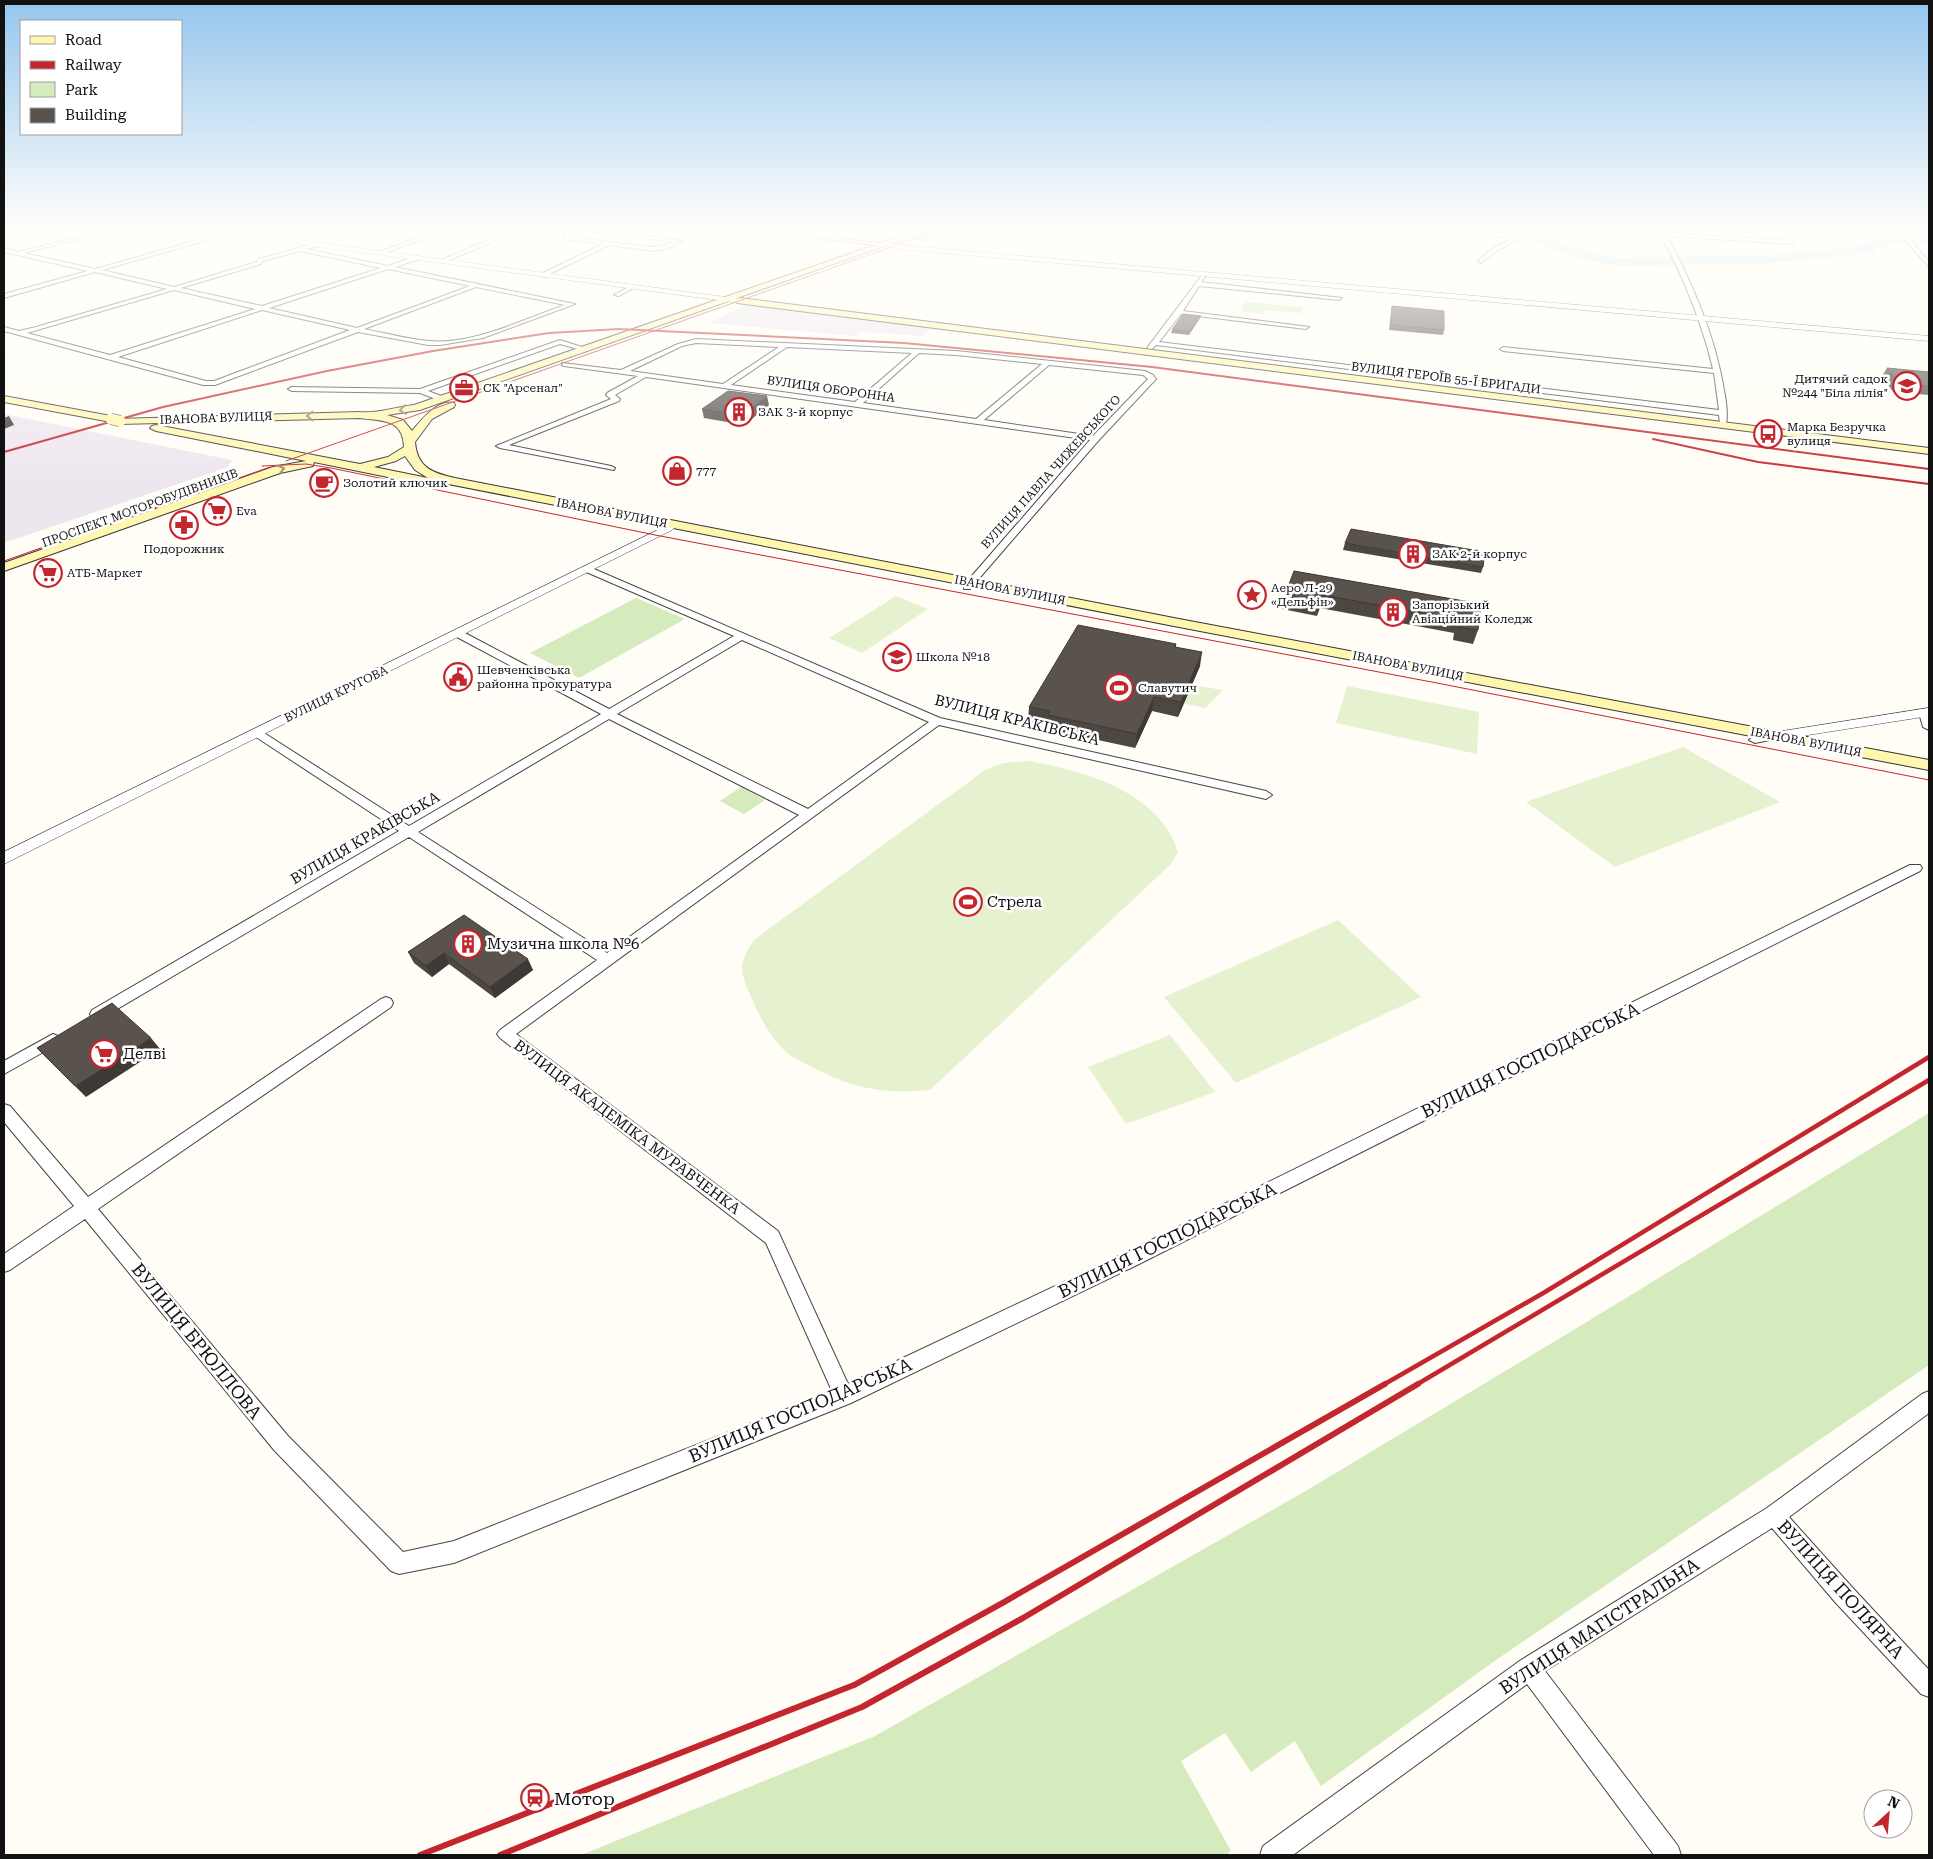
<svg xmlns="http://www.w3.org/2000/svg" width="1933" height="1859" viewBox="0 0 1933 1859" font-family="'Roboto Serif',serif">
  <rect width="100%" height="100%" fill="#fffdf5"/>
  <!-- industrial -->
  <path fill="#eee6ef" d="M745,305L933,327L924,336L860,332L856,336L709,323Z
    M4,414L232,460L228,467L4,543Z"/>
  <!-- green -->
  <path fill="#d5ebbd" d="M1245,302L1303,307L1301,313L1265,310L1263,314L1241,311Z
    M636,598L685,619L579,678L530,653Z
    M741,787L765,800L744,814L720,801Z
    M1929,1113V1365L1496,1660L1321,1786L1295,1741L1251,1772L1225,1733L1181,1761L1231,1851L1226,1855H581L875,1736L1304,1492L1585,1323Z"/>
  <!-- pitch -->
  <path fill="#e6f2cf" d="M896,596L928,609L862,653L829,638Z
    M1192,685L1223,690L1205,708L1182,703Z
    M1347,686L1479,712L1477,754L1336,723Z
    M1683,747L1780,802L1615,867L1526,802Z
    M1029,761C1084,771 1159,791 1178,852L1171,864L930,1090C882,1094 853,1089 810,1066C803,1062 792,1058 787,1053C771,1038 760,1018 752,999C740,972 737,965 754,940L985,770L1003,763Z
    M1338,920L1421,997L1236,1083L1164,997Z
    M1170,1035L1215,1092L1126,1124L1088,1067Z"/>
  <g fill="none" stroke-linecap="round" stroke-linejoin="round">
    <!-- river -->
    <path fill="#b9e0f7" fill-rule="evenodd" d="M1437,227C1451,226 1513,225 1521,234L1526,232L1596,254L1619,258L1770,255L1861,246L1862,243L1895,235H1929V243H1895L1876,248L1875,252L1870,253L1770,263L1619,266L1589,260L1522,239L1520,236L1515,238L1443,231Z"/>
    <defs>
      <path id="minor" d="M116,227H125L24,253L95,269L212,236L235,227H241L216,238L102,270L174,287L257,262L258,259L317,243L319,246L306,249L388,266L417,256L419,259L395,267L575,304L483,338L440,345H428L358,332L215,385H203L4,331V327L19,331L36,327L167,289L95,272L4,298V294L88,271L4,252V248L19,252ZM300,251L381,268L262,306L181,288L261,264L262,261ZM388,269L470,286L357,328L269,308ZM476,287L565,305C524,319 473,345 429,341C407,339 385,333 364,329ZM174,290L255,309L110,355L27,333ZM262,310L350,330L214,381H206L118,357Z
        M446,227H453L382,254L377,253Z
        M519,227H532L569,231L589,227L682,241L667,249L652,251L610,245L543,277L541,274L603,244L564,239L565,234L524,229L444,262L439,261ZM589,231L673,242L664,246L652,247L569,237L571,234Z
        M715,227H731L889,244L886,246Z
        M1370,227L1491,232L1516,236L1532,227H1538L1523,237L1496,251L1481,263L1478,261L1492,249L1511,239L1491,236Z
        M1657,227H1662L1666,233L1786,240L1775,227H1781L1793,242L1790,244L1667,236C1693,285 1715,335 1724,390C1726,400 1728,414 1726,424H1720L1719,415L1156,345L1152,349L1147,348L1202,275L1205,277L1201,282L1342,298L1339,300L1199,286L1183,311L1309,327L1306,329L1181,314L1159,342L1719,410L1714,373L1503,351L1500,349L1503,347L1713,369C1701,318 1681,273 1657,227Z
        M1884,227H1889L1898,234L1910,239L1929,262V267L1906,241L1894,236Z
        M630,286L635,287L619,296L614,295Z
        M696,339L956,351L1145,371L1153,375L1156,379L1098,441L970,589H964V585L1090,440L646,377L615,395L620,399L619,401L509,445L611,466L615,468L614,470L500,448L496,446L611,399L606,395L607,393L638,376L564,366L562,365V363L621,370L678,344ZM696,343L779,347L723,384L630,371L682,346ZM787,347L912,353L855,402L731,385ZM919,353L956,355L1042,364L976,419L863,403ZM1049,365L1143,375L1148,379L1093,436L984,420Z
        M560,340L588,349L585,351L560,344L428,391L444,397L445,399L441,401L420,393L292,391L288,389L292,387L420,389Z
        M587,566L940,718L1266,791L1272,795L1266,799L939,725L516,1034L778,1231L848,1384L1125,1253L1910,865H1920L1922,868L1920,871L1137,1265L851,1403L454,1563L399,1574L391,1571L274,1450L85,1219L10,1270L4,1272V1254L74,1206L4,1122V1104L10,1106L88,1197L381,999L386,997L391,999L393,1003L391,1007L98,1209L288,1436L403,1552L454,1541L832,1391L766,1243L500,1038L497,1034L500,1030L597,960L409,837L102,1018L97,1020L92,1018L90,1014L92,1010L399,831L253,735L251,733L253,731H261L409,826L601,714L455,636V632H463L609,709L734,636L584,571V567ZM742,640L929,722L808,809L617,714ZM609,719L799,815L607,953L418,832Z
        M1925,710L1929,711V730L1923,727L1919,713Z
        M1776,733L1782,736L1780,738L1755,743L1749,740L1751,738Z
        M53,1034L58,1036L61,1040L58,1044L4,1074V1061Z
        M1929,1391V1413L1789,1517L1851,1586L1929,1670V1697L1921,1694L1835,1602L1772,1528L1545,1671L1678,1846L1681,1855H1654L1527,1684L1293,1855H1260L1263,1846L1521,1660L1767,1508L1922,1394Z"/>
      <path id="tertiary" d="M184,227H200L740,299L744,301L740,303L187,229Z
        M886,242L898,245L1929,336V341L898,249L884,245V243Z
        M668,525L672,526L674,528L672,530L4,864V852Z
        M1929,708V716L1776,740L1771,739L1769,736L1771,733L1776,732Z"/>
      <path id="secondary" d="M927,227H938L420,410L387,415L403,420L412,431C421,420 438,399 454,403L455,405L454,407L432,419L415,442C417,468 433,473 455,478L1179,619L1929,760V770L1179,627L443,483L441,486L437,487L314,462L313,466L280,473L4,571V563L273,467L306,461L156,431L150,428L152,426L156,425L360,464L388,457L404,447C403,418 381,421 359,418L120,424L115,421L111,422L4,402V396L111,416L116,419L359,412C376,414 396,407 414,405ZM405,456L415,470L428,478L374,467L396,461Z
        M947,227H958L926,240L919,238Z
        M740,298L1929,448V454L737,303V299Z"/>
    </defs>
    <!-- minor casing -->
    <use href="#minor" stroke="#444" stroke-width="2"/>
    <!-- tertiary casing -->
    <use href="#tertiary" stroke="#444" stroke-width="1"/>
    <!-- secondary casing -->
    <use href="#secondary" stroke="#333" stroke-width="2"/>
    <!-- minor -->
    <use href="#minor" fill="#fff" fill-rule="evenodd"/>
    <!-- tertiary -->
    <use href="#tertiary" fill="#fff" fill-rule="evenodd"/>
    <!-- secondary -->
    <use href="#secondary" fill="#fff6b0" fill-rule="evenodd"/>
    <!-- tram -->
    <path stroke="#c4262e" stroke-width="1" d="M286,461L948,227
      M262,466L306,464L331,468L655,535L1437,683L1929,780
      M4,561L270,467"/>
    <!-- rail-far2 -->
    <path stroke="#c4262e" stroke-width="2" d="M1653,439L1758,462L1929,484
      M4,452L163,407L327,371L433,351L549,333L619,329L904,343L1152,367L1929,469"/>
    <!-- rail-far1 -->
    <path stroke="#c4262e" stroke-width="4.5" d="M1383,1385L1545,1292L1929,1057
      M1416,1385L1929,1080"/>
    <!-- rail -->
    <path stroke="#c4262e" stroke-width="6" d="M420,1855L854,1685L1004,1602L1385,1384
      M500,1855L862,1707L1023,1618L1418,1384"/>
    <defs>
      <path id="secondary-bridge" d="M111,419L120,421"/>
    </defs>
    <!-- secondary-bridge casing -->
    <use href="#secondary-bridge" stroke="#333" stroke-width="12" stroke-linecap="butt"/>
    <!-- secondary-bridge -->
    <use href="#secondary-bridge" stroke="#fff6b0" stroke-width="11"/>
  </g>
  <!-- wall -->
  <path fill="#4d4742" d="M1392,306L1444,330L1443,335L1389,330L1391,312Z
    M1200,318L1189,335L1171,333L1172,330Z
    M1887,368L1929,372V395L1893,392L1882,376Z
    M769,405L744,425L704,418L702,409Z
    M1345,543L1483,567L1481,573L1343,550Z
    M1294,571L1481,604L1478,630L1473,644L1453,640L1454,633L1320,608L1317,616L1282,609L1285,595Z
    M1176,644V647L1200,666L1178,717L1152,711L1135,748L1047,729V725L1028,721L1029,707Z
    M464,915L533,970L495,998L449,964L432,977L414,963L408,952Z"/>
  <!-- shaded-wall -->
  <path fill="#3f3936" d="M767,396L769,405L744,425L742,416Z
    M9,416L14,425L4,429V418Z
    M1202,652L1200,666L1178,717L1181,702Z
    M1154,697L1152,711L1135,748L1137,734Z
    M444,953L449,964L432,977L426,966Z
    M528,959L533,970L495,998L490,987Z
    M151,1038L160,1049L86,1097L75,1086Z"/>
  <!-- building -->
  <path fill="#5a524d" stroke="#3f3936" d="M1392,306L1444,311V330L1391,325Z
    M1183,314L1201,316L1190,332L1172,330Z
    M1887,368L1929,372V386L1898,383Z
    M728,391L767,396L742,416L702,409Z
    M1351,529L1485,552L1483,567L1345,543Z
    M1294,571L1481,604L1478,630L1458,627L1459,620L1323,595L1321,602L1285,595Z
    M1078,625L1176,644L1175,647L1202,652L1181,702L1154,697L1137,734L1048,715L1050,711L1029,707Z
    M464,915L528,959L490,987L444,953L426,966L408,952Z
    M112,1003L151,1038L75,1086L37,1048Z"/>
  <!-- one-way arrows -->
  <defs><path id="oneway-chevron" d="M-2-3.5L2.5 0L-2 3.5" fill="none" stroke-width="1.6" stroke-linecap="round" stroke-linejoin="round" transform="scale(1.25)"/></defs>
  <g stroke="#948f68">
    <use href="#oneway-chevron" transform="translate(403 410) rotate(170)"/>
    <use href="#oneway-chevron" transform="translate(310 416) rotate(179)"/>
    <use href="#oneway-chevron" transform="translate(281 469) rotate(-16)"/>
  </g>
  <!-- sky -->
  <linearGradient id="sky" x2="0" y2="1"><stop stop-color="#95c6ee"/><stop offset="0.47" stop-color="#fffefa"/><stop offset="1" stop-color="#fffefa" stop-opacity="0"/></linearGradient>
  <rect width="1933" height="487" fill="url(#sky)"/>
  <!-- icons -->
  <defs>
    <symbol id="school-ring" viewBox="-11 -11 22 22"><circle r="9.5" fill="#fff" stroke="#c4262e" stroke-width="1.5"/><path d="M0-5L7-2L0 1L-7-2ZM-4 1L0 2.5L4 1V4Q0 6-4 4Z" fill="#c4262e"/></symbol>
    <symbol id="office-ring" viewBox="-11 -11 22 22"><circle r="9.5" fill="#fff" stroke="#c4262e" stroke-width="1.5"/><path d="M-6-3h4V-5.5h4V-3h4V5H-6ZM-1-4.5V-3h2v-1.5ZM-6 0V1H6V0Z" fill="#c4262e"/></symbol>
    <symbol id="building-ring" viewBox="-11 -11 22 22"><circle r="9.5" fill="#fff" stroke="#c4262e" stroke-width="1.5"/><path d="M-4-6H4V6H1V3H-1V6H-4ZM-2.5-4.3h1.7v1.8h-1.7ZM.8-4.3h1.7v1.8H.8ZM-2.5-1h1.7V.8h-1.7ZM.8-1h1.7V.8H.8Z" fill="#c4262e"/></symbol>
    <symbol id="bus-ring" viewBox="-11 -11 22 22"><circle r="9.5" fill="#fff" stroke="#c4262e" stroke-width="1.5"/><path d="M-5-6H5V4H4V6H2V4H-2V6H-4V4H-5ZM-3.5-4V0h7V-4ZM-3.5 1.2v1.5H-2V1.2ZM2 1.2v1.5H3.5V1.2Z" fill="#c4262e"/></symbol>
    <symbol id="shop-ring" viewBox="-11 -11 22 22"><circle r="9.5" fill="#fff" stroke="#c4262e" stroke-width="1.5"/><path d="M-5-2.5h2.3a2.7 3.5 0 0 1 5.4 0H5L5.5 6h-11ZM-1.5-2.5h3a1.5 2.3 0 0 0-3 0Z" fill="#c4262e"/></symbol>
    <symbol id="cafe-ring" viewBox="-11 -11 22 22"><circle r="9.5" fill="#fff" stroke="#c4262e" stroke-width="1.5"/><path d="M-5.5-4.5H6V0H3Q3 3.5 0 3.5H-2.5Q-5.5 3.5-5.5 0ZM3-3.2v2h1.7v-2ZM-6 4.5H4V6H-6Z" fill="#c4262e"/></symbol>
    <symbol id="supermarket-ring" viewBox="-11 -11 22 22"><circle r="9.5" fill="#fff" stroke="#c4262e" stroke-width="1.5"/><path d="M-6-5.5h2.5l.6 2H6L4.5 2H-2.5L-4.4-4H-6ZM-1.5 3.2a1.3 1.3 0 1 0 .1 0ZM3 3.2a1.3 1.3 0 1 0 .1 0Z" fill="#c4262e"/></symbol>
    <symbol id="pharmacy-ring" viewBox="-11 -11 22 22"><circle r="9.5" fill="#fff" stroke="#c4262e" stroke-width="1.5"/><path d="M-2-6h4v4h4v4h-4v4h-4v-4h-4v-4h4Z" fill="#c4262e"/></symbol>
    <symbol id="sight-ring" viewBox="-11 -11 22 22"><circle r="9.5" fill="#fff" stroke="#c4262e" stroke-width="1.5"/><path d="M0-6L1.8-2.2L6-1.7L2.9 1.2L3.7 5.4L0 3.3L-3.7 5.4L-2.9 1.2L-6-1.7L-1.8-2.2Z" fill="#c4262e"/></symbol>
    <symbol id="civic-ring" viewBox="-11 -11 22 22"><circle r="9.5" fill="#fff" stroke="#c4262e" stroke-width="1.5"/><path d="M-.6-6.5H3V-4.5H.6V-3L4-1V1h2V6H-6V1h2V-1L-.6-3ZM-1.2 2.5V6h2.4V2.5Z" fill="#c4262e"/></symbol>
    <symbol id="stadium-ring" viewBox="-11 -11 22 22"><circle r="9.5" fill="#fff" stroke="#c4262e" stroke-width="1.5"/><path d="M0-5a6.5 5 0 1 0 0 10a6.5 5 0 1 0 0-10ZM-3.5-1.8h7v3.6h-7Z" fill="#c4262e"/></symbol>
    <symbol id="station-ring" viewBox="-11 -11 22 22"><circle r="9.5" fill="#fff" stroke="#c4262e" stroke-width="1.5"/><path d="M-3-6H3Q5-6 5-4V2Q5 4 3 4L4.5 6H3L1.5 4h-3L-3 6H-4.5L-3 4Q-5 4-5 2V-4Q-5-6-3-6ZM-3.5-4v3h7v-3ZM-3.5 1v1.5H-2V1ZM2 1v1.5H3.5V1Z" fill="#c4262e"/></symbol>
  </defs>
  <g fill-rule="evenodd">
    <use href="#school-ring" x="1891" y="370" width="32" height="32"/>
    <use href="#office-ring" x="448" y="372" width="32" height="32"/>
    <use href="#building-ring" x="723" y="396" width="32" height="32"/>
    <use href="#bus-ring" x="1752" y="418" width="32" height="32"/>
    <use href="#shop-ring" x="661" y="455" width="32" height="32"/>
    <use href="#cafe-ring" x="308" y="467" width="32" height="32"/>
    <use href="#supermarket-ring" x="201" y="495" width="32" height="32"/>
    <use href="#pharmacy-ring" x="168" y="509" width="32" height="32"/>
    <use href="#building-ring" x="1397" y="538" width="32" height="32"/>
    <use href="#supermarket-ring" x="32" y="557" width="32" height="32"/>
    <use href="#sight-ring" x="1236" y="579" width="32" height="32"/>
    <use href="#building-ring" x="1377" y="596" width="32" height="32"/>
    <use href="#school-ring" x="881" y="641" width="32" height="32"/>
    <use href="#civic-ring" x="442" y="661" width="32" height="32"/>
    <use href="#stadium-ring" x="1103" y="672" width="32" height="32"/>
    <use href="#stadium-ring" x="952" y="886" width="32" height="32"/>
    <use href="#building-ring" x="452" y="928" width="32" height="32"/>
    <use href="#supermarket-ring" x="88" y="1038" width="32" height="32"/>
    <use href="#station-ring" x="519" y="1782" width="32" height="32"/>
  </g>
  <g text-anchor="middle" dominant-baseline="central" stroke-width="5" stroke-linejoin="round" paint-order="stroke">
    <!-- far-street labels -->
    <g font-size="12" fill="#111" stroke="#fff">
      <text transform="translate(1446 378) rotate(7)">ВУЛИЦЯ ГЕРОЇВ 55-Ї БРИГАДИ</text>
      <text transform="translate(831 389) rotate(8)">ВУЛИЦЯ ОБОРОННА</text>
      <text transform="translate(216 418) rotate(-2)">ІВАНОВА ВУЛИЦЯ</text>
      <text transform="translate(1051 472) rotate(-48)">ВУЛИЦЯ ПАВЛА ЧИЖЕВСЬКОГО</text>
      <text transform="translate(140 508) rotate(-20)">ПРОСПЕКТ МОТОРОБУДІВНИКІВ</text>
      <text transform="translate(612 513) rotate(11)">ІВАНОВА ВУЛИЦЯ</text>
      <text transform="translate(1010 590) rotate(11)">ІВАНОВА ВУЛИЦЯ</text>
      <text transform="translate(1408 666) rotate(11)">ІВАНОВА ВУЛИЦЯ</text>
      <text transform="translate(336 694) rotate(-26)">ВУЛИЦЯ КРУГОВА</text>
      <text transform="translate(1806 742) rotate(11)">ІВАНОВА ВУЛИЦЯ</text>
    </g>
    <!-- far-poi labels -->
    <g font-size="12" fill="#111" stroke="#fff" text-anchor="start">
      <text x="1888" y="379" text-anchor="end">Дитячий садок<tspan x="1888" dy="14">№244 "Біла лілія"</tspan></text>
      <text x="483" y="388">СК "Арсенал"</text>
      <text x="758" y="412">ЗАК 3-й корпус</text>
      <text x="1787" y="427">Марка Безручка<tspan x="1787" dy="14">вулиця</tspan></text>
      <text x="696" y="471">777</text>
      <text x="343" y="483">Золотий ключик</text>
      <text x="236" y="511">Eva</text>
      <text x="184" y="549" text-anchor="middle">Подорожник</text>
      <text x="1432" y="554">ЗАК 2-й корпус</text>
      <text x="67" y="573">АТБ-Маркет</text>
      <text x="1271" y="588">Аеро Л-29<tspan x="1271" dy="14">«Дельфін»</tspan></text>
      <text x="1412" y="605">Запорізький<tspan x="1412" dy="14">Авіаційний Коледж</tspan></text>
      <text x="916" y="657">Школа №18</text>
      <text x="477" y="670">Шевченківська<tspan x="477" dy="14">районна прокуратура</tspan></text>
      <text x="1138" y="688">Славутич</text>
    </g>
    <!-- street labels -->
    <g font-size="15" fill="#111" stroke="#fff">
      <text transform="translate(1017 720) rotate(14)">ВУЛИЦЯ КРАКІВСЬКА</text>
      <text transform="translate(365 838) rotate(-30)">ВУЛИЦЯ КРАКІВСЬКА</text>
      <text transform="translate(627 1127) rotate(37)">ВУЛИЦЯ АКАДЕМІКА МУРАВЧЕНКА</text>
    </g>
    <!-- poi labels -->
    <g font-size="15" fill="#111" stroke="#fff" text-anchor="start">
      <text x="987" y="902">Стрела</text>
      <text x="487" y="944">Музична школа №6</text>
      <text x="123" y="1054">Делві</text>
    </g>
    <!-- near-street labels -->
    <g font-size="18" fill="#111" stroke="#fff">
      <text transform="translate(1530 1060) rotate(-26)">ВУЛИЦЯ ГОСПОДАРСЬКА</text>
      <text transform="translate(1167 1240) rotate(-26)">ВУЛИЦЯ ГОСПОДАРСЬКА</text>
      <text transform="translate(197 1341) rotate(51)">ВУЛИЦЯ БРЮЛЛОВА</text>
      <text transform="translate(800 1410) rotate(-23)">ВУЛИЦЯ ГОСПОДАРСЬКА</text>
      <text transform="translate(1841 1589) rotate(48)">ВУЛИЦЯ ПОЛЯРНА</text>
      <text transform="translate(1599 1626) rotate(-33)">ВУЛИЦЯ МАГІСТРАЛЬНА</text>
    </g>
    <!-- near-poi labels -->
    <g font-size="18" fill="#111" stroke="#fff" text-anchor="start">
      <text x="554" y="1798">Мотор</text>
    </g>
  </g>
  <!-- border -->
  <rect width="1933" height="1859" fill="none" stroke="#111111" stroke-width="10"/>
  <!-- legend -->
  <rect x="20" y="20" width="162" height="115" fill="#ffffff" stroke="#a0a0a0"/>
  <rect x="30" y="36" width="25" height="8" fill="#fff6b0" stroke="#a0a0a0"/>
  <text x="65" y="45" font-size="15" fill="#111111">Road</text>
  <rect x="30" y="61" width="25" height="8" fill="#c4262e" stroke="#a0a0a0"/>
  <text x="65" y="70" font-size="15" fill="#111111">Railway</text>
  <rect x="30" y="82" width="25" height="15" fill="#d5ebbd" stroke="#a0a0a0"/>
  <text x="65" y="95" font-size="15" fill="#111111">Park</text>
  <rect x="30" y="108" width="25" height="15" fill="#5a524d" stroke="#a0a0a0"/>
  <text x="65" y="120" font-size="15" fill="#111111">Building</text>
  <!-- north arrow -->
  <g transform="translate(1888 1814) rotate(26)"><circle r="24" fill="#ffffff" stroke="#a0a0a0"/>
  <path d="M0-4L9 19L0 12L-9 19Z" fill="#c4262e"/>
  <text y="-8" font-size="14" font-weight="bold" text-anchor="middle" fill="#111111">N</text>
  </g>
</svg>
